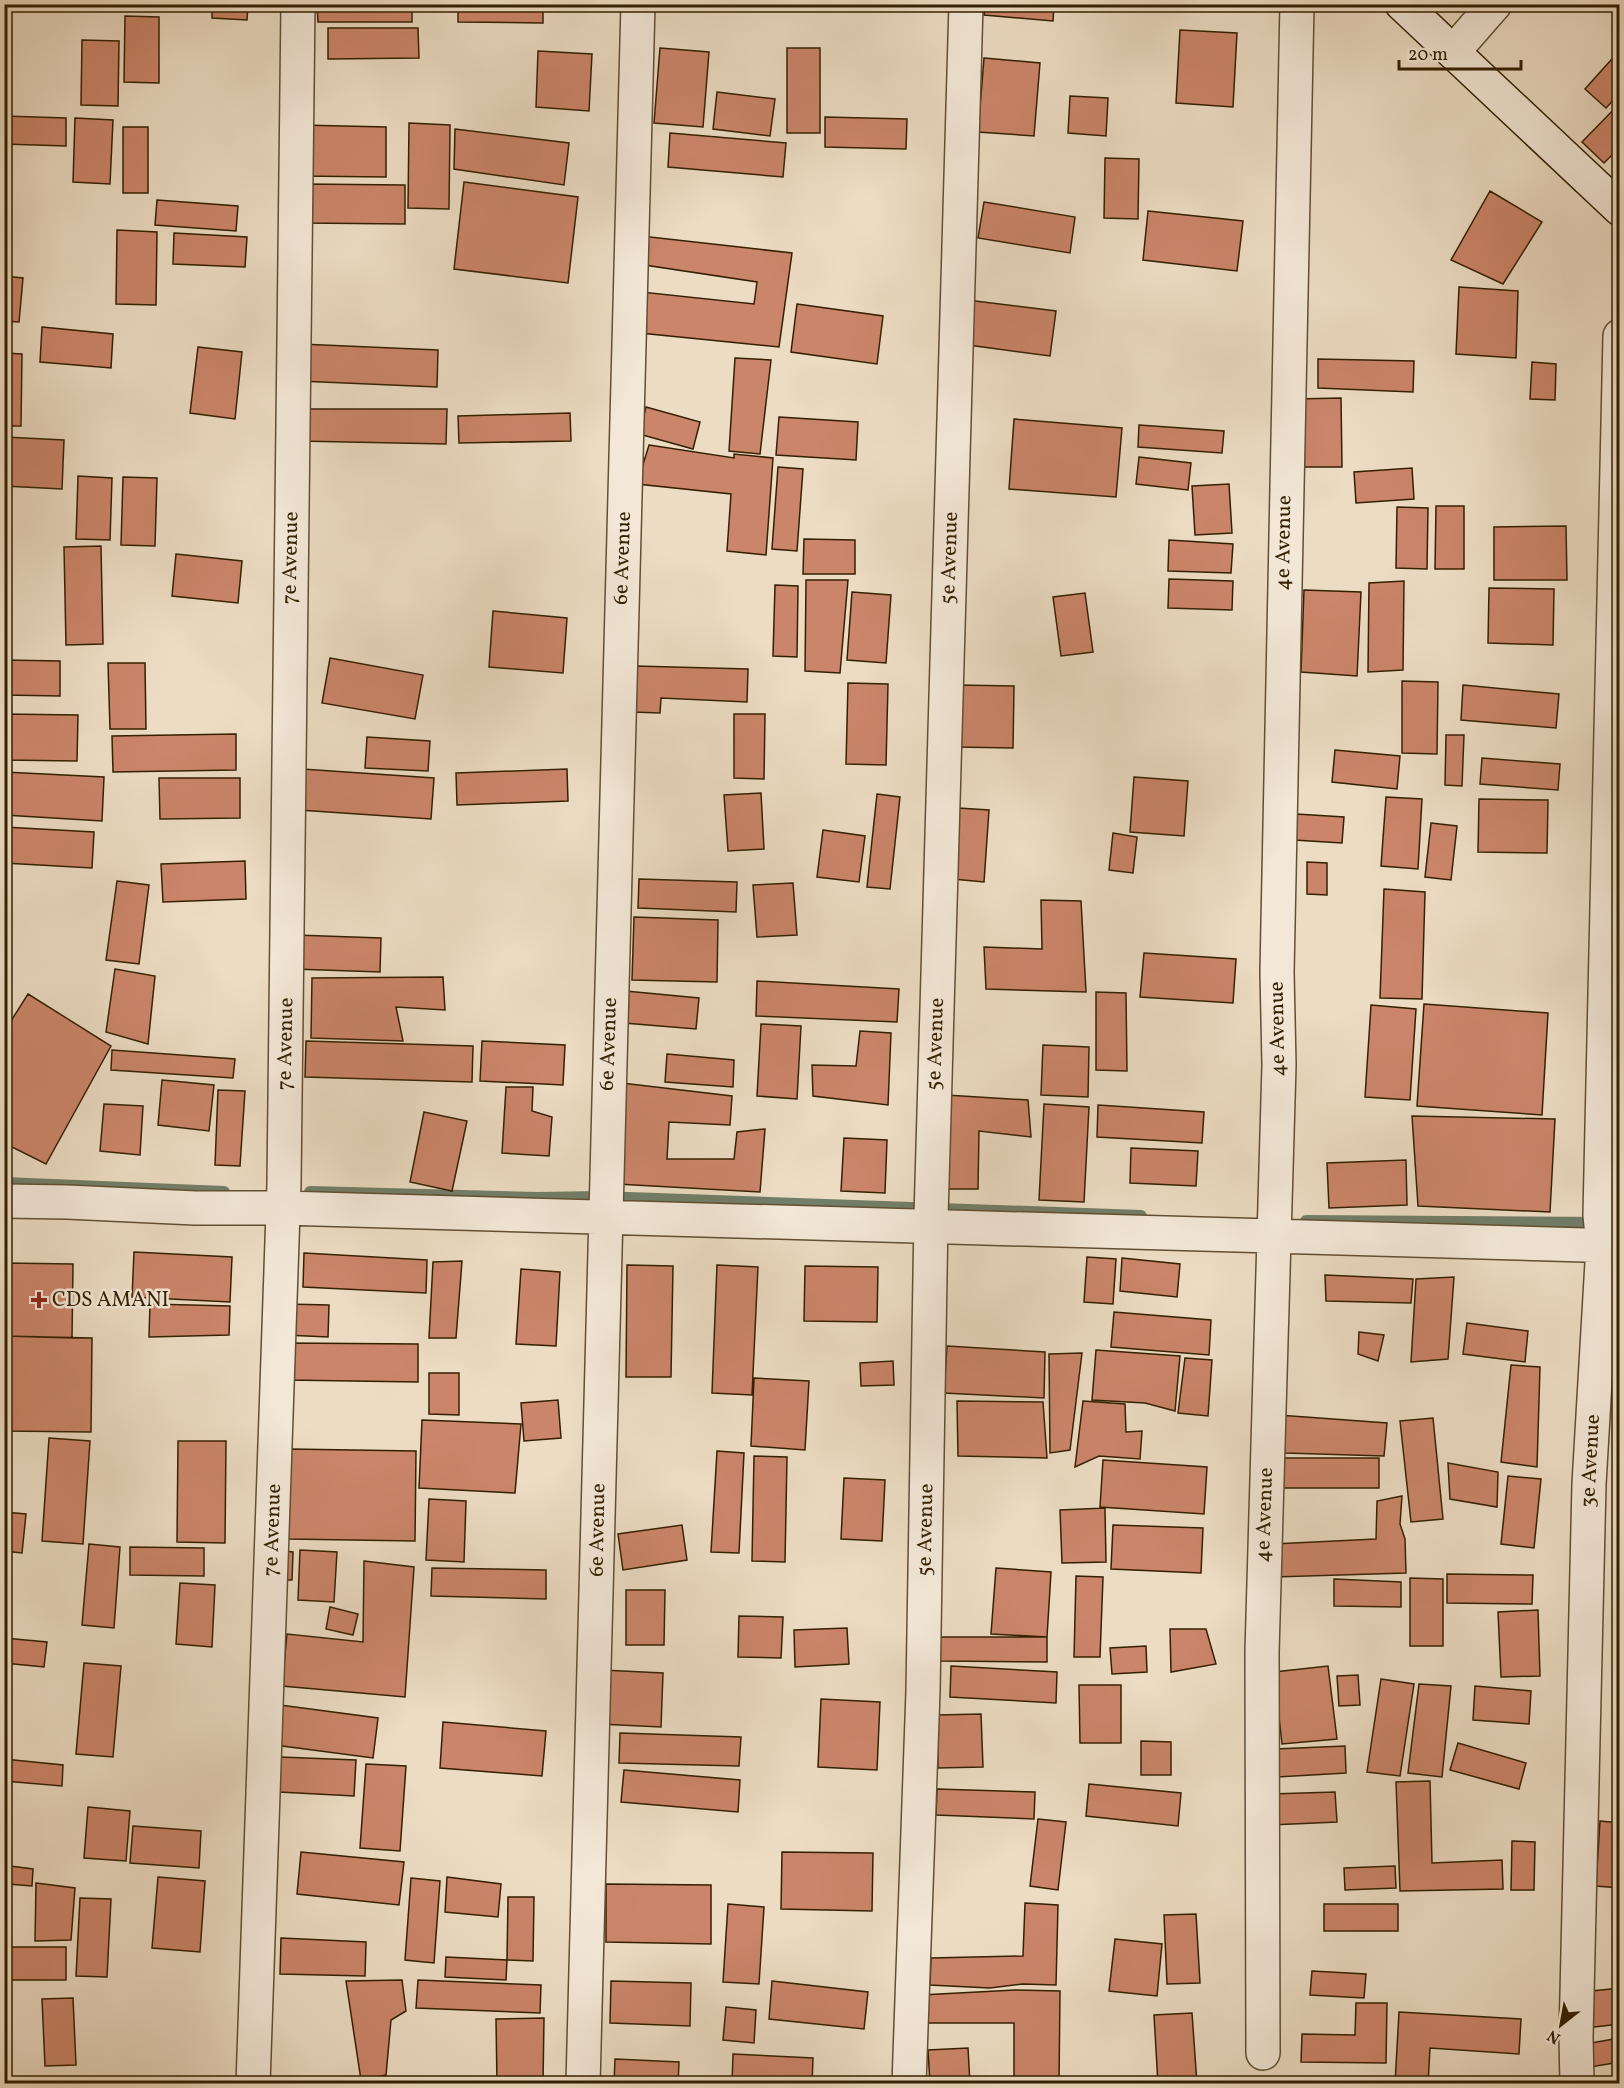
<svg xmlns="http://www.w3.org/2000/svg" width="1624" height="2088" viewBox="0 0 1624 2088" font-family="Vollkorn,serif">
  <rect width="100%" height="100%" fill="#ecdcc3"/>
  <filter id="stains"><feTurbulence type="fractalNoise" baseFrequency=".00333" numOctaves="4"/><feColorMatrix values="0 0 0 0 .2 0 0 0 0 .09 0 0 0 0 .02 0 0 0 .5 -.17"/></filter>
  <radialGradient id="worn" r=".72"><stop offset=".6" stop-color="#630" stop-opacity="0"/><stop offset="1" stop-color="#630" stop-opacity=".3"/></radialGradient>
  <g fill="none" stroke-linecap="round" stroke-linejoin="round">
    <!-- stream -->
    <path stroke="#717e68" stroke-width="12" d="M4,1183L224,1192
      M310,1192L538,1198L600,1197L1141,1216
      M1306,1221L1620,1223"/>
  </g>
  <!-- building -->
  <path fill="#cb856a" stroke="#342000" stroke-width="1.5" d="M118,4H143V6L118,8Z
    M212,4H248L247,20L212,18Z
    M317,4H412V22H318Z
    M458,4H543V23L458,22Z
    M985,4H1054L1053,21L984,15Z
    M125,16L159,17V83L124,82Z
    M328,28H418L419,58L328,59Z
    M1180,30L1237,33L1233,107L1176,103Z
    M82,40L119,41L118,106L81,105Z
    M660,48L709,52L703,127L654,123Z
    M787,48H820V133H787Z
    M1620,50V93L1606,108L1585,89Z
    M538,51L592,54L589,111L536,107Z
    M984,58L1040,63L1034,136L978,132Z
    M717,92L775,99L770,136L713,129Z
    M1070,96L1108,98L1106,136L1068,133Z
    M1620,103V147L1604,163L1582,142Z
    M4,116L66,118V146L4,144Z
    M825,117L907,119L906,149L825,147Z
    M75,118L113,120L110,184L73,182Z
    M409,123L450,125L449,209L408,208Z
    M300,125L386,127V177L300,176Z
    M123,127H148V193H123Z
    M455,129L569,143L564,185L454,169Z
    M670,133L786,143L783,177L668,167Z
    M1105,158L1139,159L1138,219L1104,218Z
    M464,182L578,197L568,283L454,269Z
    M304,184L405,185V224L304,223Z
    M1490,191L1542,222L1503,284L1451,260Z
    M157,200L238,206L236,231L155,225Z
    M984,202L1075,217L1070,253L978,238Z
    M1148,211L1243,221L1237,271L1143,260Z
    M117,230L157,232L156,305L116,304Z
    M174,233L247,237L245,267L173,264Z
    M641,236L792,253L779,347L630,332L632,291L754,304L757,282L638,264Z
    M4,276L23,278L19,322L4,321Z
    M1459,287L1518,291L1516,358L1456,354Z
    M967,300L1056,311L1050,356L961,344Z
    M797,304L883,316L877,364L791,352Z
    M42,327L113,334L111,368L40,362Z
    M300,344L438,350L437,387L299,381Z
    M198,347L242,352L235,419L190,413Z
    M4,353L22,354L21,426H4Z
    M735,358L771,360L760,454L729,451Z
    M1318,359L1414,361L1413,392L1318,388Z
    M1532,362L1556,364L1555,400L1530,399Z
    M1341,398L1342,467H1297L1296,399Z
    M646,407L700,422L693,449L639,434Z
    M297,409H447L446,444L298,441Z
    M570,413L571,441L459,443L458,416Z
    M779,417L858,422L856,460L776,455Z
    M1014,419L1122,428L1116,497L1009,489Z
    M1139,425L1224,431L1222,453L1138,447Z
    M4,437L64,440L62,489L4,486Z
    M649,445L734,458V454L773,458L766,555L727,551L731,494L637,484Z
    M1139,457L1191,463L1188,490L1136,484Z
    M778,467L803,469L797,551L772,549Z
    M1412,468L1414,499L1356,503L1354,472Z
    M78,476L112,478L110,540L76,539Z
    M123,477L157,478L155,546L121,545Z
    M1229,484L1232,533L1195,535L1192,486Z
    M1436,506H1464V569H1435Z
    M1397,507L1428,508L1427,569L1396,568Z
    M1566,526L1567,580H1494V527Z
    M804,539L855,540V574H803Z
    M1169,540L1233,544L1231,573L1168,571Z
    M101,546L103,644L66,645L64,547Z
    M176,554L242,561L238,603L172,596Z
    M1169,579L1233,581L1232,610L1168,608Z
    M806,580H848L840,673L805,671Z
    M1404,581L1403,670L1368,672L1369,583Z
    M775,585L798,586L797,657L773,656Z
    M1489,588L1554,589L1553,645L1488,643Z
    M1304,590L1361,592L1357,676L1301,672Z
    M852,592L891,595L886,663L847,660Z
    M1085,593L1093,652L1061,656L1053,597Z
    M493,611L567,618L563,673L489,667Z
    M330,658L423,675L415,719L322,703Z
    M4,660L60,661V696L4,695Z
    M108,663H145L146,729H110Z
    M635,666L748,669L747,702L661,698L660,713L632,712Z
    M1402,681L1438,682L1437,754L1402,753Z
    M848,683L888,684L886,765L846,764Z
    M957,685L1014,686L1013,748L956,747Z
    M1463,685L1559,694L1556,728L1461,720Z
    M4,714L78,715L77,761L4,760Z
    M734,714H765L764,779L734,778Z
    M236,734V770L113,772L112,736Z
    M1446,735H1464L1462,786L1445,785Z
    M367,737L430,741L428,771L365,768Z
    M1335,750L1400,756L1397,789L1332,782Z
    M1482,758L1560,764L1558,790L1480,784Z
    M302,769L434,778L431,819L299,810Z
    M567,769L568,801L457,805L456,773Z
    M4,772L104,777L102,821L4,815Z
    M1134,777L1188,781L1184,836L1130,832Z
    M159,778H240V818L160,819Z
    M761,793L764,849L728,851L724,795Z
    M877,794L900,797L890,889L867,887Z
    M1386,797L1422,799L1418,869L1381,866Z
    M1479,799L1548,800L1547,853L1478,852Z
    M958,808L989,810L984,882L953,879Z
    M1296,814L1344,817L1342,843L1294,840Z
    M1431,823L1457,826L1451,880L1425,877Z
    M4,827L94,832L92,868L4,863Z
    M823,830L865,836L859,882L817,877Z
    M1113,833L1137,837L1133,873L1109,870Z
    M245,861L246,899L163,902L161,864Z
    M1307,862L1327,863V895L1307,894Z
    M639,879L737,882L736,912L638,908Z
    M117,881L149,885L139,964L106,960Z
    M793,883L797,935L757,937L753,885Z
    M1384,889L1425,892L1422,999L1380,998Z
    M1041,900L1081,901L1086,992L986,989L984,947L1042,949Z
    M634,917L718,920L717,982L632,980Z
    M295,935L381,938L380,972L294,969Z
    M1144,953L1236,959L1233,1003L1140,997Z
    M115,969L155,976L148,1044L106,1032Z
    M443,977L445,1010L396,1007L403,1041L311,1038L312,978Z
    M757,981L899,989L897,1022L756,1016Z
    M615,990L699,998L696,1029L612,1022Z
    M1096,992L1126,993L1127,1071L1096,1070Z
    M28,994L111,1046L46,1164L4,1143V1032Z
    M1424,1004L1548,1013L1542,1115L1417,1106Z
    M1371,1005L1416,1009L1410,1100L1365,1097Z
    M761,1024L801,1026L797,1099L757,1096Z
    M860,1031L891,1033L888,1105L813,1096L812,1065L856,1066Z
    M306,1041L473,1046L472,1082L305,1077Z
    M482,1041L565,1045L563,1085L480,1081Z
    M1043,1045L1089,1047L1088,1097L1041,1095Z
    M112,1050L235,1059L233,1078L111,1070Z
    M667,1054L734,1060L733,1087L665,1082Z
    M162,1080L214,1085L209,1131L158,1125Z
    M613,1082L732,1096L730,1125L669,1122L667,1159H734L737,1132L765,1129L760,1192L617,1184Z
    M506,1087H533L532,1111L552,1117L549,1156L502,1153Z
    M218,1090L245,1091L240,1166L215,1165Z
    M946,1095L1028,1100L1031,1137L979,1131L978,1189H947Z
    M104,1104L143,1106L140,1155L100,1151Z
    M1044,1104L1089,1107L1084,1202L1039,1200Z
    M1098,1105L1204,1112L1202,1143L1097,1137Z
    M424,1112L467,1121L452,1191L410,1182Z
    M1412,1116L1555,1119L1550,1212L1418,1206Z
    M844,1138L887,1140L885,1193L841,1191Z
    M1131,1148L1198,1151L1196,1186L1130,1183Z
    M1406,1160L1407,1205L1329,1208L1327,1163Z
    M134,1252L232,1257L230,1302L132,1297Z
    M304,1253L427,1260L426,1293L303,1287Z
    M1087,1257L1116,1259L1113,1304L1084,1302Z
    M1122,1258L1180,1264L1177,1297L1120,1291Z
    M462,1261L456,1338H429L433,1262Z
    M4,1263L73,1264L72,1338L4,1336Z
    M627,1265L673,1266L671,1377H626Z
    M717,1265L758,1267L752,1395L712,1393Z
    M805,1266L878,1267L877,1322L804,1321Z
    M521,1269L560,1272L556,1346L516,1344Z
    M1325,1275L1413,1279L1411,1303L1326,1301Z
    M1454,1277L1448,1359L1411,1362L1416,1279Z
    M1616,1286L1620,1287V1355L1613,1354Z
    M150,1304L230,1306L229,1335L149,1337Z
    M285,1304L329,1305L328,1337L285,1335Z
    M1114,1312L1211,1320L1209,1355L1111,1347Z
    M1467,1323L1528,1331L1525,1362L1463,1354Z
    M1359,1332L1384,1335L1378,1361L1358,1354Z
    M4,1336L92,1338L91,1432L4,1431Z
    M286,1343L418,1344V1382L287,1380Z
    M947,1346L1045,1352L1044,1398L944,1393Z
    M1096,1350L1180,1356L1175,1411L1145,1403L1092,1400Z
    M1082,1353L1070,1450L1050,1453L1049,1354Z
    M1185,1358L1212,1360L1208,1416L1178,1413Z
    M893,1361L894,1385L861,1386L860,1363Z
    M1511,1365L1540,1367L1537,1467L1501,1462Z
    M429,1373H459V1415L429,1414Z
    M754,1378L809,1381L805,1450L751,1446Z
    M558,1400L561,1438L524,1441L521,1403Z
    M957,1401L1043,1402L1047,1458L958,1456Z
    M1083,1401L1125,1404L1126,1432L1142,1431L1140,1459L1099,1456L1075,1467Z
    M1278,1415L1387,1423L1384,1456L1285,1453Z
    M1433,1418L1443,1519L1411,1522L1400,1421Z
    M422,1420L521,1424L515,1493L419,1488Z
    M49,1438L90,1441L83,1544L42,1541Z
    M178,1441H226L225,1543L177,1542Z
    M289,1449L416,1451L415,1541L288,1539Z
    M717,1451L744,1453L739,1553L711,1552Z
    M754,1456L787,1457L785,1562L752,1561Z
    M1283,1458H1379V1488H1283Z
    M1103,1460L1207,1467L1204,1514L1100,1507Z
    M1448,1463L1498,1472L1497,1507L1450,1499Z
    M1508,1476L1541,1479L1534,1548L1501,1544Z
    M844,1478L885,1480L882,1541L841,1539Z
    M1402,1496L1400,1524L1405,1539L1406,1573L1274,1577L1273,1544L1376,1539L1377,1501Z
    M429,1499L466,1501L464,1562L426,1560Z
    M1105,1508L1106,1562L1062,1563L1060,1510Z
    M4,1512L26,1514L22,1553L4,1551Z
    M682,1525L687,1560L623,1570L618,1534Z
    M1113,1525L1203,1528L1201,1573L1111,1569Z
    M89,1544L120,1547L114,1628L82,1625Z
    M130,1547L204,1548V1576L130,1575Z
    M274,1550L293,1552L292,1580H273Z
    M300,1550L337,1552L334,1602L298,1600Z
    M364,1561L414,1567L405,1697L282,1686L287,1634L363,1642Z
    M432,1568L546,1570V1599L431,1596Z
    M996,1568L1051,1572L1047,1637L991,1634Z
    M1447,1574L1533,1575L1532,1604L1447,1603Z
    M1076,1576L1103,1577L1100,1657H1074Z
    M1410,1578L1443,1579V1646H1410Z
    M1334,1579L1401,1582V1607L1334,1606Z
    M180,1583L215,1585L212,1647L176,1644Z
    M1617,1589H1620V1666L1615,1665Z
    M626,1590H665L664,1645H626Z
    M330,1607L358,1614L353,1635L326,1629Z
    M1538,1610L1540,1676L1501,1677L1498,1612Z
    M739,1616L783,1617L781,1658L738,1657Z
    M847,1628L849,1664L795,1667L794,1630Z
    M1170,1629H1206L1216,1664L1171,1672Z
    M940,1637H1047V1662L939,1661Z
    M4,1638L47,1642L44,1667L4,1663Z
    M1146,1646L1147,1672L1112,1674L1110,1648Z
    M84,1663L121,1666L113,1757L76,1754Z
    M951,1666L1057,1672L1056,1703L950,1697Z
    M1328,1666L1337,1739L1282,1744L1274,1672Z
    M4,1668L7,1669L4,1698Z
    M602,1670L663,1673L661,1727L599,1724Z
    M1358,1675L1360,1705L1339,1706L1337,1676Z
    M1381,1679L1414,1684L1400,1776L1367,1772Z
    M1419,1684L1451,1686L1442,1777L1408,1773Z
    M1079,1685H1121V1743H1080Z
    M1475,1686L1531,1691L1529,1724L1473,1720Z
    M821,1699L880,1702L877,1770L818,1767Z
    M280,1705L378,1718L373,1758L275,1745Z
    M981,1714L983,1767L938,1768L937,1715Z
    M443,1722L546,1731L542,1776L440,1768Z
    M620,1733L741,1737L739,1766L619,1763Z
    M1141,1741L1171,1742V1775H1141Z
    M1458,1743L1526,1763L1519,1789L1450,1770Z
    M1345,1746L1346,1773L1277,1777L1275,1749Z
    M280,1757L356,1760L354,1796L279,1792Z
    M4,1759L63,1765L62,1786L4,1781Z
    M366,1764L406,1766L400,1851L360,1848Z
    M624,1770L740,1780L738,1812L621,1802Z
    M1430,1781L1432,1863L1502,1860L1503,1889L1400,1891L1396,1782Z
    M1089,1784L1181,1793L1178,1826L1086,1816Z
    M937,1789L1035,1792L1034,1819L936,1815Z
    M1335,1792L1337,1822L1270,1825L1269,1794Z
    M88,1807L130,1811L126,1861L84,1858Z
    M1038,1819L1066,1822L1058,1890L1030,1886Z
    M1600,1821L1620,1823V1888L1596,1886Z
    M133,1826L201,1831L199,1868L130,1863Z
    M1512,1841L1535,1842L1534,1890H1511Z
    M301,1852L404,1862L399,1905L297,1894Z
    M782,1852L873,1853L872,1911L781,1909Z
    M10,1866L33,1869L32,1886L8,1884Z
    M1395,1866L1396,1888L1345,1890L1344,1868Z
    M158,1877L205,1881L200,1952L152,1948Z
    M447,1877L501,1884L498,1917L445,1912Z
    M411,1878L440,1881L434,1963L405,1960Z
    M36,1883L75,1888L71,1940L35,1941Z
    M606,1884L711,1885V1944L606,1942Z
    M508,1897H534L533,1961L507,1960Z
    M80,1898L111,1899L107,1977L76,1976Z
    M1025,1903L1058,1905L1056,1985L1023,1984L990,1988L930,1985L931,1958L1023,1956Z
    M728,1904L764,1907L759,1984L723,1982Z
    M1324,1904H1398V1931H1324Z
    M1196,1914L1200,1983L1167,1984L1164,1915Z
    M281,1938L366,1942L365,1976L280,1974Z
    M1115,1939L1162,1944L1157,1996L1109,1991Z
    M4,1947H66V1980H4Z
    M446,1957L507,1960L506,1980L445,1977Z
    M1312,1971L1366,1974L1364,1998L1310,1995Z
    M402,1980L406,2011L391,2020L386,2075L361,2080L346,1981Z
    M418,1980L541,1985L540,2013L416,2008Z
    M611,1981L691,1983L690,2026L610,2023Z
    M772,1981L868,1992L864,2029L769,2019Z
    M1620,1988V2024L1586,2028L1582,1992Z
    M1015,1990L1060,1991L1059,2084H1014V2023H921V1995Z
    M73,1998L76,2065L45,2066L42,1999Z
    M1356,2003H1387L1386,2063L1301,2062L1302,2034L1355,2035Z
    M726,2007L756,2010L754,2043L723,2040Z
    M1399,2012L1521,2019L1519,2054L1430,2048L1428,2084H1395Z
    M1192,2013L1197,2084H1158L1154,2015Z
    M544,2018L543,2084H497L496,2019Z
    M1620,2038V2062L1584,2068L1579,2045Z
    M968,2048L970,2084H930L928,2050Z
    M733,2054L813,2058L812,2084H732Z
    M615,2059L679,2062L678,2084H614Z"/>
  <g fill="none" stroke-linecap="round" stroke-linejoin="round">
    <defs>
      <path id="street" d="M1453,52L1495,4
        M4,1201L67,1202L195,1208H283L1620,1246
        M1263,2053L1262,1652L1279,1065L1277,972L1297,4
        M253,2084L284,1183L298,4
        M583,2084L638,4
        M909,2084L923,1691L931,1217L966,4
        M1577,2084L1576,2037L1589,1484L1603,1245L1600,1215L1620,336"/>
      <path id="secondary" d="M1402,4L1620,209"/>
    </defs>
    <!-- street casing -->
    <use href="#street" stroke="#624f31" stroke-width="36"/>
    <!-- secondary casing -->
    <use href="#secondary" stroke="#342000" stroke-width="36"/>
    <!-- street -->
    <use href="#street" stroke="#f3e8d8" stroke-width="33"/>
    <!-- secondary -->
    <use href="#secondary" stroke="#f3e8d8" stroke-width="33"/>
  </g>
  <!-- markers -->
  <path fill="#8f2418" stroke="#f3e8d8" stroke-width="2" d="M36 1291h6v6h6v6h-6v6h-6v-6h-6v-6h6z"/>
  <g text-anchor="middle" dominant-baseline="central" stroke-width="5" stroke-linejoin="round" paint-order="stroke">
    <!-- street labels -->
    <g font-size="21" fill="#342000" stroke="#f3e8d8">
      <text transform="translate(1284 543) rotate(-89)">4e Avenue</text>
      <text transform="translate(291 558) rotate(-89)">7e Avenue</text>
      <text transform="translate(623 558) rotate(-88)">6e Avenue</text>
      <text transform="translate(950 558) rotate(-88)">5e Avenue</text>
      <text transform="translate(1278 1029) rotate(-91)">4e Avenue</text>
      <text transform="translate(286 1044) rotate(-89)">7e Avenue</text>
      <text transform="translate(609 1044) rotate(-88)">6e Avenue</text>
      <text transform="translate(936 1044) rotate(-88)">5e Avenue</text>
      <text transform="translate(1591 1461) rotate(-87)">3e Avenue</text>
      <text transform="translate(1265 1515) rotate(-88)">4e Avenue</text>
      <text transform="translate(273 1530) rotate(-88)">7e Avenue</text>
      <text transform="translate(598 1530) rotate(-89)">6e Avenue</text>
      <text transform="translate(926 1530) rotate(-89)">5e Avenue</text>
    </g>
    <!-- poi labels -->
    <g font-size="21" fill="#342000" stroke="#f3e8d8" text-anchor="start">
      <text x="52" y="1300">CDS AMANI</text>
    </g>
  </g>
  <!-- margin -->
  <rect width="1624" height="2088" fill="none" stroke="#ecdcc3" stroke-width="24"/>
  <rect x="6" y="6" width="1612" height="2076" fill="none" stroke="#342000" stroke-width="3"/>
  <rect x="12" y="12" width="1600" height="2064" fill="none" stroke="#342000" stroke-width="1.5"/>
  <!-- north arrow -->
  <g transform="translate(1561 2025) rotate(211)" stroke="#f3e8d8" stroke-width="4.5" paint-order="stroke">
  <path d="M0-4.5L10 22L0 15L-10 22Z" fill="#342000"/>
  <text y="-9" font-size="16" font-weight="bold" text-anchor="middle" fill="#342000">N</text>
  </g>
  <!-- scale -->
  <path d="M1399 60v9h122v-9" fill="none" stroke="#342000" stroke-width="3"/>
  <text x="1408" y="60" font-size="18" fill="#342000" stroke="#f3e8d8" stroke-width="4.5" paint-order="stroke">20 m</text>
  <rect width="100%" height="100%" filter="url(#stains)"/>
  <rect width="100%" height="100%" fill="url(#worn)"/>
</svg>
